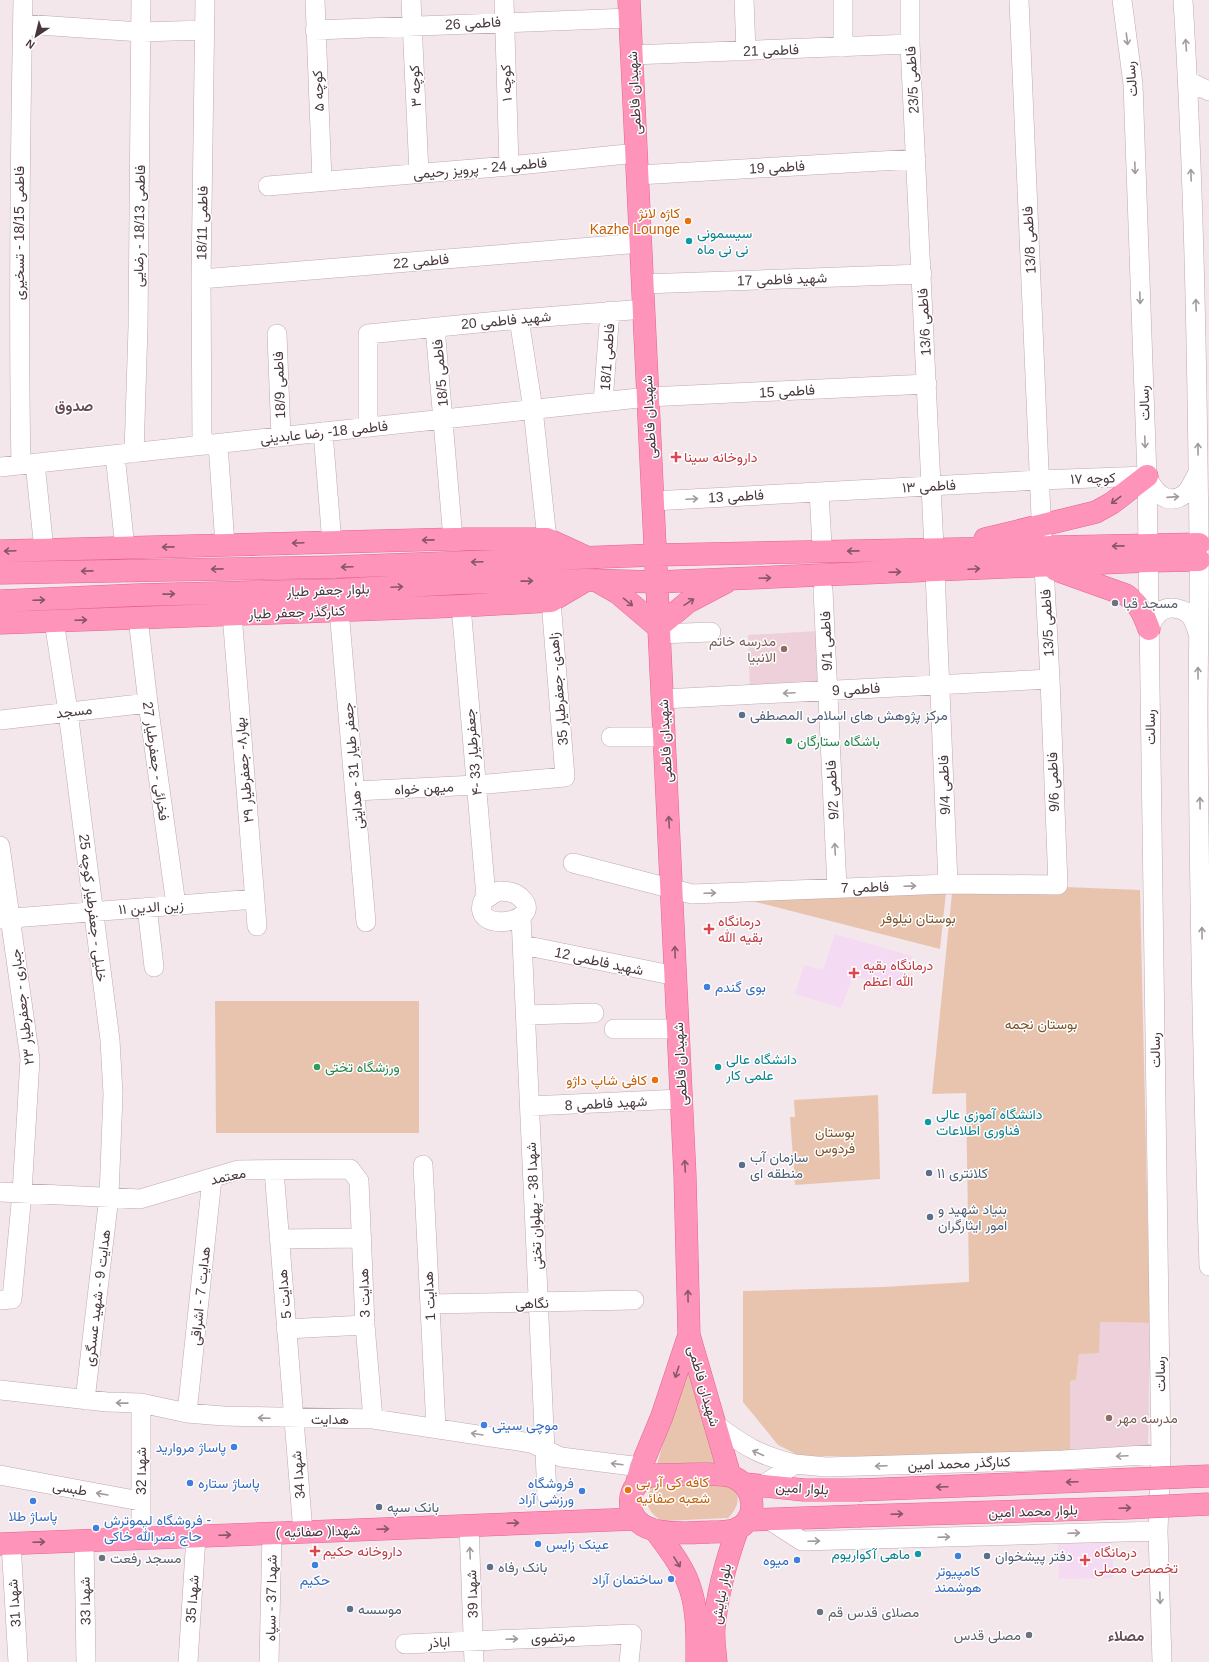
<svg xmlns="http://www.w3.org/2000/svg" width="1209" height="1662" viewBox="0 0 1209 1662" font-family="Helvetica,Vazirmatn,sans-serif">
  <rect width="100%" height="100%" fill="#f3e7eb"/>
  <!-- education -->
  <path fill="#edd0da" d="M818,631V683L750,688L748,635Z
    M1100,1322L1150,1323L1148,1454L1070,1457V1381L1076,1380L1079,1354Z"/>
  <!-- medical -->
  <path fill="#f4daf3" d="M835,934L912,956L901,991L853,976L841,1008L795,994L804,965L823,970Z
    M1112,1541L1113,1578L1059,1579L1058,1543Z"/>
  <!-- green -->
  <path fill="#e8c4af" d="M1065,887L1140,890L1150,1323L1100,1322L1099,1353L1079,1354L1076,1380L1070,1381V1457L813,1456L798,1455L778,1445L743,1402V1291L883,1287L969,1282L966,1093L932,1094L952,893Z
    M946,892L940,949L756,902L757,897Z
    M215,1001H419V1133H216Z
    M878,1095L880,1179L795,1185L790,1117H795L794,1100Z
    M687,1356L726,1466L657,1465Z
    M657,1483C674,1483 692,1483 710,1483C714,1483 721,1482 725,1483C744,1490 739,1508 728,1518L663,1521C645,1512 641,1496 657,1483Z"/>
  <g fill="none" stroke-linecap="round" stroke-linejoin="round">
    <defs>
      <path id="minor" d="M315,0L322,181
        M411,0L419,173
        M504,0L509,166
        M744,0L746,51
        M843,0V47
        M910,0V44L934,549
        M1019,0L1042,540
        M1122,0L1133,84L1147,476L1161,1454L1158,1531L1162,1662
        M1183,0C1194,180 1197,360 1199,541C1200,598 1198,655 1198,713C1199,897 1203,1082 1209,1266
        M23,24L141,32L205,30
        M315,30L630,18
        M632,55L910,44
        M1188,81L1209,91
        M638,175L916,159
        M268,186L509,166L637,153
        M201,279L641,243
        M643,284L922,274
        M519,319L533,409L547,539
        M435,327L453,539
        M277,334L281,437
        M603,402L610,311
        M368,427V334L519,319L644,309
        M323,432L332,543
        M218,444L225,545
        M202,445L201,279L205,0
        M134,453L138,327L141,0
        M115,455L125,548
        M35,463L44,550
        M21,465C18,310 20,155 23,0
        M0,467L648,397L927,384
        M819,492L822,546
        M653,501L1039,480L1147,476C1154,492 1168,508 1186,493C1191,488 1194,479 1198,473
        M935,571L948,884
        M823,590L837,888
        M461,606L486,897
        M339,610L366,922
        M232,614L257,926
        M138,618L148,703L176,905
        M54,621L68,712L110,1040L113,1094L109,1196L85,1400
        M1149,629C1152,622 1155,615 1161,611C1171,605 1186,609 1192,618C1195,622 1196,628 1198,633
        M659,634L711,632
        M663,699L1050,679
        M0,720L148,703
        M611,737H665
        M355,791L476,785L565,777L551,601
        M0,846L30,1059L22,1193L12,1299L0,1300
        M573,863L692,894L948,884L1058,885L1050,679L1044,566
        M499,891C508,891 516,892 522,899C545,922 470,935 483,901L493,894Z
        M147,907L154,967
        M521,917L547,1496
        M0,919L255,899
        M523,945L676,976
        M526,1015L594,1013
        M614,1029H678
        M530,1106L681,1099
        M423,1165L436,1428
        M274,1170L303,1532
        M0,1192L140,1199L238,1170L350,1169L359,1181L365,1325L373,1419
        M279,1239L362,1238
        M430,1304L634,1300
        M286,1329L365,1325
        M0,1390L107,1402L141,1403L187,1413L223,1416L373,1419L531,1443L561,1457L641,1467L653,1475
        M141,1403V1538
        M187,1413L212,1179
        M716,1425C745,1446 760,1456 795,1464
        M0,1475L140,1501
        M763,1485L795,1464L826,1467L1063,1460L1161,1454
        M768,1519L802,1541L1158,1531
        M469,1525L474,1662
        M84,1540L86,1662
        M11,1543L18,1662
        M405,1644L632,1634L629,1662
        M188,1662L196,1536
        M269,1662L272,1533"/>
      <path id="major" d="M629,0L685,1176L689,1335L730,1476
        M985,539L1096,512L1112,503L1147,476
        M0,551L453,539H547L586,557
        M1056,570L1126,595C1140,605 1143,613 1149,629
        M0,573L333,567L656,555L1199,544
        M597,581L618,593L658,627L688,602L726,582
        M0,601L136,595L337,590L459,583L588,580L656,582L1149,561L1199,560
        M0,623L461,606L551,601L585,581
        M653,1475C671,1475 722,1471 735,1478C755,1487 759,1519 737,1529C729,1532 719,1532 710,1532C684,1533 625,1540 631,1497C633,1485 643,1478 653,1475Z
        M745,1484L804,1490H859
        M636,1486L641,1467L662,1416L689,1335
        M747,1520L858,1516
        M655,1530C669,1549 685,1569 691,1591C698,1614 697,1639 697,1662
        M0,1544L635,1519
        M716,1662C715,1651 713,1639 714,1628C717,1593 726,1561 738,1528"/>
    </defs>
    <!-- minor casing -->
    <use href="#minor" stroke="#bfa9b2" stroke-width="20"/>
    <!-- major casing -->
    <use href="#major" stroke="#e56394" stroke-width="23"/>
    <!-- minor -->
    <use href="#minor" stroke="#fff" stroke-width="19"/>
    <!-- major -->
    <use href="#major" stroke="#ff94ba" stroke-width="22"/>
    <defs>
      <path id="major-bridge" d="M859,1490L1209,1476
        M858,1516L1126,1508L1209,1504"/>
    </defs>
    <!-- major-bridge casing -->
    <use href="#major-bridge" stroke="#e56394" stroke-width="23" stroke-linecap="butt"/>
    <!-- major-bridge -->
    <use href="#major-bridge" stroke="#ff94ba" stroke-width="22"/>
  </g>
  <!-- one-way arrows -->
  <defs><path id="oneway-shaft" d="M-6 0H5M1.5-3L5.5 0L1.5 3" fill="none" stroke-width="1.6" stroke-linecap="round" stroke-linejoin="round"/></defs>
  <g stroke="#a39a9e">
    <use href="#oneway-shaft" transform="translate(1127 39) rotate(83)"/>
    <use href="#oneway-shaft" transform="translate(1186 45) rotate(-94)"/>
    <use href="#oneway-shaft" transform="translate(1135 168) rotate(88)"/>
    <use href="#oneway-shaft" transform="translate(1191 175) rotate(-92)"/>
    <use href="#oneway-shaft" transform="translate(1140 298) rotate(88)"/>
    <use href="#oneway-shaft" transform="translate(1196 305) rotate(-92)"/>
    <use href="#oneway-shaft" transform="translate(1145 442) rotate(88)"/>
    <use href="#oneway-shaft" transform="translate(1198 449) rotate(-90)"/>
    <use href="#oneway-shaft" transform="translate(1173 497) rotate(-4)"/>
    <use href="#oneway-shaft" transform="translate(692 499) rotate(-3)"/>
    <use href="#oneway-shaft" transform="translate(1198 673) rotate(-90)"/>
    <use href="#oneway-shaft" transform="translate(789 693) rotate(177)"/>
    <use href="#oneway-shaft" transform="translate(1200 803) rotate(-91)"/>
    <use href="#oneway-shaft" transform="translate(835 849) rotate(-93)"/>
    <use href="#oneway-shaft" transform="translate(910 886) rotate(-2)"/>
    <use href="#oneway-shaft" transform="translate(710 893) rotate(-2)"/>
    <use href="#oneway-shaft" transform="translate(1202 933) rotate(-91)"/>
    <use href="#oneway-shaft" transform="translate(122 1403) rotate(-179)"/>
    <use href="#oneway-shaft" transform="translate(264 1418) rotate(-178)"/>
    <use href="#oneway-shaft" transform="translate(477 1434) rotate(-171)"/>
    <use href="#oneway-shaft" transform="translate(758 1453) rotate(-156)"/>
    <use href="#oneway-shaft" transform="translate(1122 1456) rotate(177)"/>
    <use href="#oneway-shaft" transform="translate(617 1464) rotate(-173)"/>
    <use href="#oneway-shaft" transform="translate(881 1466) rotate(178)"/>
    <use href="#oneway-shaft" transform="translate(102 1494) rotate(-170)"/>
    <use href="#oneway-shaft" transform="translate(1074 1533) rotate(-2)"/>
    <use href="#oneway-shaft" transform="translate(944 1537) rotate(-2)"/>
    <use href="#oneway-shaft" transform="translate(814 1541) rotate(-2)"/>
    <use href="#oneway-shaft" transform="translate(470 1553) rotate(-92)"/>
    <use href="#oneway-shaft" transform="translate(1160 1598) rotate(88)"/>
    <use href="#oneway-shaft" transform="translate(512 1639) rotate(-2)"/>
  </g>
  <g stroke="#875769">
    <use href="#oneway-shaft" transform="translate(1116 500) rotate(143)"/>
    <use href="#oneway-shaft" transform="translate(428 540) rotate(179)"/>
    <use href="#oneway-shaft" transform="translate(298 543) rotate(178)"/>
    <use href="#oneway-shaft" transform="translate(1118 546) rotate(179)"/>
    <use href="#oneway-shaft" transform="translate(168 547) rotate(179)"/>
    <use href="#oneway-shaft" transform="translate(10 551) rotate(178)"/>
    <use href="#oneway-shaft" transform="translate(853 551) rotate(179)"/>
    <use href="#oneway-shaft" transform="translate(477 562) rotate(178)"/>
    <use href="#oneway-shaft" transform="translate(347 567) rotate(178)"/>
    <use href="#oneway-shaft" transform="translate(217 569) rotate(179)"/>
    <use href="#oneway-shaft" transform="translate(974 569) rotate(-3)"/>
    <use href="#oneway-shaft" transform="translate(87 571) rotate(179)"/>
    <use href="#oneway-shaft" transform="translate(895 572) rotate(-2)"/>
    <use href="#oneway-shaft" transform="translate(765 578) rotate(-2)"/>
    <use href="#oneway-shaft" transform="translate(527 581) rotate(-1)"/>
    <use href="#oneway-shaft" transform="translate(397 587) rotate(-3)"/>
    <use href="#oneway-shaft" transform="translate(169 594) rotate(-1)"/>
    <use href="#oneway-shaft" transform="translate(39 600) rotate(-2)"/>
    <use href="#oneway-shaft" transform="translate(628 602) rotate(39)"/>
    <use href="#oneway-shaft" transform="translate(689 602) rotate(-34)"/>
    <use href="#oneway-shaft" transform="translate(81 620) rotate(-2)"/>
    <use href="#oneway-shaft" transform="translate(669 822) rotate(-93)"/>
    <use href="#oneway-shaft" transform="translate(675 952) rotate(-92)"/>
    <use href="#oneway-shaft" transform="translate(685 1166) rotate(-93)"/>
    <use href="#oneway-shaft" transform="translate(688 1296) rotate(-91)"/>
    <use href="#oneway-shaft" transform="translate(677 1372) rotate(108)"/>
    <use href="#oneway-shaft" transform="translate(1072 1482) rotate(178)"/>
    <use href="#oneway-shaft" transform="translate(942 1487) rotate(178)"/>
    <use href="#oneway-shaft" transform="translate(1125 1508) rotate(-2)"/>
    <use href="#oneway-shaft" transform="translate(897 1514) rotate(-2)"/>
    <use href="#oneway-shaft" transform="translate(513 1523) rotate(-2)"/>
    <use href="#oneway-shaft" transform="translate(383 1529) rotate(-2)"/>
    <use href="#oneway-shaft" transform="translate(225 1535) rotate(-2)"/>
    <use href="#oneway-shaft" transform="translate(39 1542) rotate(-2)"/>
    <use href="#oneway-shaft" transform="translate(677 1562) rotate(58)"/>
  </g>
  <!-- markers -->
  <g fill="#e8710a" stroke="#fff" stroke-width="1.5">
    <circle cx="688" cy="221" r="4"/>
    <circle cx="655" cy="1080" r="4"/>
    <circle cx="628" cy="1490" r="4"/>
  </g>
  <g fill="#0f9aa8" stroke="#fff" stroke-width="1.5">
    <circle cx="689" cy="241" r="4"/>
    <circle cx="718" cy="1067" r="4"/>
    <circle cx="928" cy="1122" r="4"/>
    <circle cx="918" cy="1554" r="4"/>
  </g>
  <g fill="#e0444e" stroke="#fff" stroke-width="1.5">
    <path d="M674 451h4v4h4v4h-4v4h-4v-4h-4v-4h4z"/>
    <path d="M707 923h4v4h4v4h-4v4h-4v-4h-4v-4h4z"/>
    <path d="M852 967h4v4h4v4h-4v4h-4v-4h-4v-4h4z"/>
    <path d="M313 1545h4v4h4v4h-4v4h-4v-4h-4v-4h4z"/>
    <path d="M1083 1554h4v4h4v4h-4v4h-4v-4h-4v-4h4z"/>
  </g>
  <g fill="#6b7280" stroke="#fff" stroke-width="1.5">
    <circle cx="1115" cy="603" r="4"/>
    <circle cx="102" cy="1558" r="4"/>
    <circle cx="820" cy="1612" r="4"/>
    <circle cx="1029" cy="1635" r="4"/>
  </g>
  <g fill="#8d6e63" stroke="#fff" stroke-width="1.5">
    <circle cx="784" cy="649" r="4"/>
    <circle cx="1109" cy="1418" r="4"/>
  </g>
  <g fill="#5c6f8a" stroke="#fff" stroke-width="1.5">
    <circle cx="742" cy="715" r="4"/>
    <circle cx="742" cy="1165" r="4"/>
    <circle cx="929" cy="1173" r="4"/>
    <circle cx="930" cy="1217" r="4"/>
    <circle cx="379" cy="1507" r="4"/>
    <circle cx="987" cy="1556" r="4"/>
    <circle cx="490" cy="1567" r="4"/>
    <circle cx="350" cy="1609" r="4"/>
  </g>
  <g fill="#2e9e5b" stroke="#fff" stroke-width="1.5">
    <circle cx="789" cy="741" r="4"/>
    <circle cx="317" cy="1067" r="4"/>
  </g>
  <g fill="#3f7fe0" stroke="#fff" stroke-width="1.5">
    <circle cx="707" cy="987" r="4"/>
    <circle cx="484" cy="1425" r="4"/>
    <circle cx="234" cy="1447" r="4"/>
    <circle cx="190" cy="1483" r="4"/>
    <circle cx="582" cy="1491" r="4"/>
    <circle cx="33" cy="1501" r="4"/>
    <circle cx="96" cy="1528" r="4"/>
    <circle cx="538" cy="1544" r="4"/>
    <circle cx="958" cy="1556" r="4"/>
    <circle cx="797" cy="1560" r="4"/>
    <circle cx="315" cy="1565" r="4"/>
    <circle cx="671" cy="1579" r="4"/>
  </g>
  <g text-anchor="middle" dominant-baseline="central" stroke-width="3" stroke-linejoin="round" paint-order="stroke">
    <!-- street labels -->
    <g font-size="14" fill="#47363d" stroke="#fff">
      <text transform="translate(473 23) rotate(-3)">فاطمی 26</text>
      <text transform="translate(771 50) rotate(-2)">فاطمی 21</text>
      <text transform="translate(1131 79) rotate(-95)">رسالت</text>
      <text transform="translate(912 80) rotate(-93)">فاطمی 23/5</text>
      <text transform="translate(506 83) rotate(-92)">کوچه ۱</text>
      <text transform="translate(415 86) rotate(-93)">کوچه ۳</text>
      <text transform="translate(318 91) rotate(-93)">کوچه ۵</text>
      <text transform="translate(634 93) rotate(-93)">شهیدان فاطمی</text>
      <text transform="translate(777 167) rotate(-3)">فاطمی 19</text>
      <text transform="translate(480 168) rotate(-5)">فاطمی 24 - پرویز رحیمی</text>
      <text transform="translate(202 223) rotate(-89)">فاطمی 18/11</text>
      <text transform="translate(139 226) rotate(-89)">فاطمی 18/13 - رضایی</text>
      <text transform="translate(19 233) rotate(-90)">فاطمی 18/15 - تسخیری</text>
      <text transform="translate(1029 240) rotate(-93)">فاطمی 13/8</text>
      <text transform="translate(421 261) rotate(-5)">فاطمی 22</text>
      <text transform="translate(782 279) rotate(-2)">شهید فاطمی 17</text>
      <text transform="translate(506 320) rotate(-5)">شهید فاطمی 20</text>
      <text transform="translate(924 322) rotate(-93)">فاطمی 13/6</text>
      <text transform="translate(607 357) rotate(-86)">فاطمی 18/1</text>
      <text transform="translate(440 373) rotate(-95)">فاطمی 18/5</text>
      <text transform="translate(279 385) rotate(-92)">فاطمی 18/9</text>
      <text transform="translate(787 391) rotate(-3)">فاطمی 15</text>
      <text transform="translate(1144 403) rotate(-92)">رسالت</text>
      <text transform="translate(649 417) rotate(-93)">شهیدان فاطمی</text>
      <text transform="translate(324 432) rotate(-6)">فاطمی 18- رضا عابدینی</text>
      <text transform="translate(1093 478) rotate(-2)">کوچه ۱۷</text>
      <text transform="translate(929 486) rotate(-3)">فاطمی ۱۳</text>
      <text transform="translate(736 496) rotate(-3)">فاطمی 13</text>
      <text transform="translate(328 590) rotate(-2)">بلوار جعفر طیار</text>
      <text transform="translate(297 612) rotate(-2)">کنارگذر جعفر طیار</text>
      <text transform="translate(1047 623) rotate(-93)">فاطمی 13/5</text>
      <text transform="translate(826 641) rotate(-92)">فاطمی 9/1</text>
      <text transform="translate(558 689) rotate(-95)">زاهدی- جعفرطیار 35</text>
      <text transform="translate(856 689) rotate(-3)">فاطمی 9</text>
      <text transform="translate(74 711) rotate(-7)">مسجد</text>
      <text transform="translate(1150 727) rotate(-91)">رسالت</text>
      <text transform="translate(665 741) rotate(-93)">شهیدان فاطمی</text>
      <text transform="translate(473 752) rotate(-95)">۴- جعفرطیار 33</text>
      <text transform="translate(156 761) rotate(82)">فخرائی - جعفرطیار 27</text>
      <text transform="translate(353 766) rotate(-95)">جعفر طیار 31 - هدایتی</text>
      <text transform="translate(244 770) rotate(-95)">بهار۸- جعفرطیار ۲۹</text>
      <text transform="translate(1053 782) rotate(-92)">فاطمی 9/6</text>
      <text transform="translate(944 785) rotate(-92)">فاطمی 9/4</text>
      <text transform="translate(424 788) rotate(-3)">میهن خواه</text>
      <text transform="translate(832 790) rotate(-93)">فاطمی 9/2</text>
      <text transform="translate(865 887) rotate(-2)">فاطمی 7</text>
      <text transform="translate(151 907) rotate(-4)">زین الدین ۱۱</text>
      <text transform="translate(93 908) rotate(83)">خلیلی - جعفرطیار کوچه 25</text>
      <text transform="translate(599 961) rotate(12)">شهید فاطمی 12</text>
      <text transform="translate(22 1007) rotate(-97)">جباری - جعفرطیار ۲۳</text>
      <text transform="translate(1155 1050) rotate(-91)">رسالت</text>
      <text transform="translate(680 1064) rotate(-93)">شهیدان فاطمی</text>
      <text transform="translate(606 1103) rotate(-3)">شهید فاطمی 8</text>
      <text transform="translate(228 1176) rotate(-12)">معتمد</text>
      <text transform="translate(534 1206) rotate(-93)">شهدا 38 - پهلوان تختی</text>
      <text transform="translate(364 1293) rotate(-92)">هدایت 3</text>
      <text transform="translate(284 1294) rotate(-95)">هدایت 5</text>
      <text transform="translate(200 1296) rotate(-84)">هدایت 7 - اشراقی</text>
      <text transform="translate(429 1296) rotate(-93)">هدایت 1</text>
      <text transform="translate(97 1298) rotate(-83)">هدایت 9 - شهید عسگری</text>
      <text transform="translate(532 1303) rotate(-1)">نگاهی</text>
      <text transform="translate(1160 1374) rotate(-91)">رسالت</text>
      <text transform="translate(704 1386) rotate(74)">شهیدان فاطمی</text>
      <text x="330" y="1419">هدایت</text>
      <text transform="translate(959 1463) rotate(-2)">کنارگذر محمد امین</text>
      <text transform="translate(141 1471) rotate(-90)">شهدا 32</text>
      <text transform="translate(298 1475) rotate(-95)">شهدا 34</text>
      <text transform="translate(70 1488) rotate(10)">طبسی</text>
      <text transform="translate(802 1488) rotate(3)">بلوار امین</text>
      <text transform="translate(1033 1511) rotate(-2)">بلوار محمد امین</text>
      <text transform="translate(318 1531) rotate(-2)">شهدا( صفائیه )</text>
      <text transform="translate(472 1594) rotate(-92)">شهدا 39</text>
      <text transform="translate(721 1594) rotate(-80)">بلوار نیایش</text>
      <text transform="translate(271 1598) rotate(-89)">شهدا 37 - سپاه</text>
      <text transform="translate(192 1599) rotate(-86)">شهدا 35</text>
      <text transform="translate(85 1601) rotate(-91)">شهدا 33</text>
      <text transform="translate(14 1603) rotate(-94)">شهدا 31</text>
      <text transform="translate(553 1637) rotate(-2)">مرتضوی</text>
      <text transform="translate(439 1642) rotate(-3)">اباذر</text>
    </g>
    <!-- food labels -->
    <g font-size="14" fill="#c56008" stroke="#fff" text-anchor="end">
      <text x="680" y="213">کاژه لانژ<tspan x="680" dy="16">Kazhe Lounge</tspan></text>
      <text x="647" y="1080">کافی شاپ داژو</text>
      <text x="636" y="1482" text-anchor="start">کافه کی آر بی<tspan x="636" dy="16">شعبه صفائیه</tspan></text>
    </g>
    <!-- culture labels -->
    <g font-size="14" fill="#0d838f" stroke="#fff" text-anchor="start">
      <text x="697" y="233">سیسمونی<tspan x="697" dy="16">نی نی ماه</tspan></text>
      <text x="726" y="1059">دانشگاه عالی<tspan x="726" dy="16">علمی کار</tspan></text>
      <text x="936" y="1114">دانشگاه آموزی عالی<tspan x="936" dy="16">فناوری اطلاعات</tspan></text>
      <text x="910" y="1554" text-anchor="end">ماهی آکواریوم</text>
    </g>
    <!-- health labels -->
    <g font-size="14" fill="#be3a42" stroke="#fff" text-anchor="start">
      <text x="684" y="457">داروخانه سینا</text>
      <text x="718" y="921">درمانگاه<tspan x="718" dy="16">بقیه الله</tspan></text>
      <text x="863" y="965">درمانگاه بقیه<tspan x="863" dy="16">الله اعظم</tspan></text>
      <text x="323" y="1551">داروخانه حکیم</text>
      <text x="1094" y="1552">درمانگاه<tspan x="1094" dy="16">تخصصی مصلی</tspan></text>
    </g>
    <!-- worship labels -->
    <g font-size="14" fill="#5b616d" stroke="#fff" text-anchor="start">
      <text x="1123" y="603">مسجد قبا</text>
      <text x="110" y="1558">مسجد رفعت</text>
      <text x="828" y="1612">مصلای قدس قم</text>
      <text x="1021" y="1635" text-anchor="end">مصلی قدس</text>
    </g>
    <!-- education labels -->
    <g font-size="14" fill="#785e54" stroke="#fff" text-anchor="end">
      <text x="776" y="641">مدرسه خاتم<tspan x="776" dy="16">الانبیا</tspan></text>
      <text x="1117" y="1418" text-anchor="start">مدرسه مهر</text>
    </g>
    <!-- service labels -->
    <g font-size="14" fill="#4e5e75" stroke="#fff" text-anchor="start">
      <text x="750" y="715">مرکز پژوهش های اسلامی المصطفی</text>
      <text x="750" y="1157">سازمان آب<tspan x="750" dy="16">منطقه ای</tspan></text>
      <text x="937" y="1173">کلانتری ۱۱</text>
      <text x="938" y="1209">بنیاد شهید و<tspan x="938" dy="16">امور ایثارگران</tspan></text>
      <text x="387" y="1507">بانک سپه</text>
      <text x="995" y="1556">دفتر پیشخوان</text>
      <text x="498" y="1567">بانک رفاه</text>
      <text x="358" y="1609">موسسه</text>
    </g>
    <!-- leisure labels -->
    <g font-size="14" fill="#27864d" stroke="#fff" text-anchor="start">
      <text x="797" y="741">باشگاه ستارگان</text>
      <text x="325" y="1067">ورزشگاه تختی</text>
    </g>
    <!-- park labels -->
    <g font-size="14" fill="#795428" stroke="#fff">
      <text x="918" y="918">بوستان نیلوفر</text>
      <text x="1041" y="1024">بوستان نجمه</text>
      <text x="835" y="1132">بوستان<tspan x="835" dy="16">فردوس</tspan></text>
    </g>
    <!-- shop labels -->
    <g font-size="14" fill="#366cbe" stroke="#fff" text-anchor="start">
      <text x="715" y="987">بوی گندم</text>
      <text x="492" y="1425">موچی سیتی</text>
      <text x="226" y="1447" text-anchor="end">پاساژ مروارید</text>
      <text x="198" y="1483">پاساژ ستاره</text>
      <text x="574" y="1483" text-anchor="end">فروشگاه<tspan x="574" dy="16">ورزشی آراد</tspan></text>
      <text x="33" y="1516" text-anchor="middle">پاساژ طلا</text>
      <text x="104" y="1520">فروشگاه لیموترش -<tspan x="104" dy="16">حاج نصرالله خاکی</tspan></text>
      <text x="546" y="1544">عینک زایس</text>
      <text x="789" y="1560" text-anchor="end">میوه</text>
      <text x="958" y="1571" text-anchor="middle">کامپیوتر<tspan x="958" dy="16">هوشمند</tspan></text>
      <text x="663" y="1579" text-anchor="end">ساختمان آراد</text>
      <text x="315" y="1580" text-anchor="middle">حکیم</text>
    </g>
    <!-- neighbourhood labels -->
    <g font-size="15" font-weight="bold" fill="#694d5a" stroke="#fff">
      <text x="74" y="405">صدوق</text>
      <text x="1126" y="1635">مصلاء</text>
    </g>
  </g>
  <!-- north arrow -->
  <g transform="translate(36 36) rotate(215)" stroke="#ffffff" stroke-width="3" paint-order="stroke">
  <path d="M0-3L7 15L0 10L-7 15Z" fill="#47363d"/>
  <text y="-6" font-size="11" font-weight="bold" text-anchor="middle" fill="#47363d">N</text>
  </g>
</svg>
